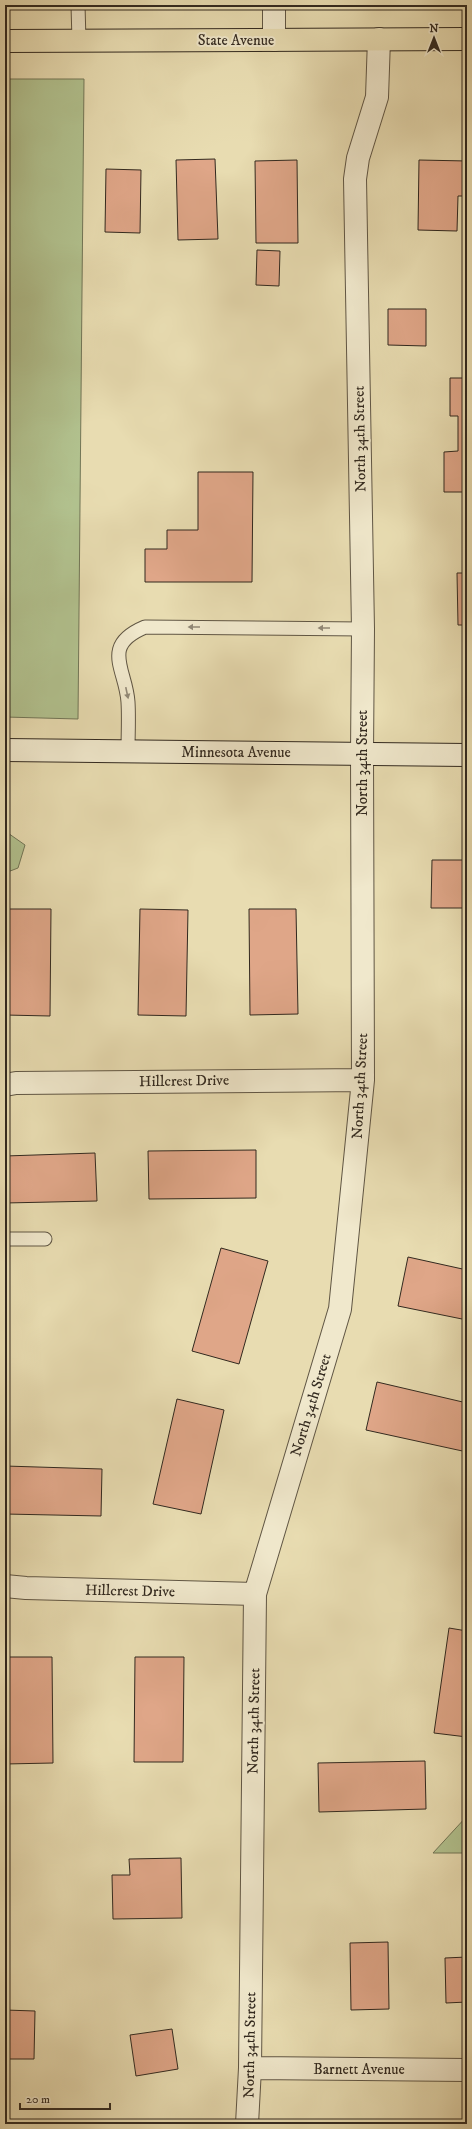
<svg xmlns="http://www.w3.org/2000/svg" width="472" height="2129" viewBox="0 0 472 2129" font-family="'IM FELL DW Pica',serif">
  <rect width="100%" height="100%" fill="#e8dcb1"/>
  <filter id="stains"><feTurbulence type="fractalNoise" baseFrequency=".005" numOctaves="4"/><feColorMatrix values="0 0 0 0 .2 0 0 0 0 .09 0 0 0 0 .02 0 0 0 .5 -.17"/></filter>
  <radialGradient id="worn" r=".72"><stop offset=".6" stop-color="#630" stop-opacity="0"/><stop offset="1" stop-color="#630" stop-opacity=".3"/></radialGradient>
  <!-- green -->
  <path fill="#b2c28f" stroke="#727657" d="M5,79H84L78,719L5,717Z
    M5,831L25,845L18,868L5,873Z
    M467,1816V1853H433Z"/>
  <!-- building -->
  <path fill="#dfa688" stroke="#32291f" d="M215,159L218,239L178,240L176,160Z
    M297,160L298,243H256L255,161Z
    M419,160L467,161V196H458L457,231L418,230Z
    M106,169L141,170L140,233L105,232Z
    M257,250L280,251L279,286L256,285Z
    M388,309H426V346L388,345Z
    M450,378H467V492H444V452L458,451V416H450Z
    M198,472H253L252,582H145V549H167V530H198Z
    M457,573H467V625H458Z
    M432,860H467V908H431Z
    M5,909H51L50,1016L5,1015Z
    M140,909L188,910L186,1016L138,1015Z
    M249,909H296L298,1014L250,1015Z
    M256,1150V1198L149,1199L148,1151Z
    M95,1153L97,1201L5,1203V1156Z
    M221,1248L268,1261L239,1364L192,1351Z
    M408,1257L467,1270V1320L398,1306Z
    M377,1382L467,1403V1452L366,1430Z
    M177,1399L224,1410L201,1514L153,1504Z
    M5,1466L102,1469L101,1516L5,1514Z
    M449,1628L467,1631V1737L434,1733Z
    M5,1657H52L53,1763L5,1764Z
    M135,1657H184L183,1762H134Z
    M425,1761L426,1809L319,1812L318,1763Z
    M181,1858L182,1918L113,1919L112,1875H130L129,1859Z
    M388,1942L389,2009L351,2010L350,1943Z
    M467,1957V2002L446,2003L445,1958Z
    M5,2010L35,2011L34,2059H5Z
    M172,2029L178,2069L136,2076L130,2035Z
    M356,2120L390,2121V2124H356Z
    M425,2122L460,2124H425Z"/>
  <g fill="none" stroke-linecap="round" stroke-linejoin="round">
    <defs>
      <path id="lane" d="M78,5L79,41
        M128,751C128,735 129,718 128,702C126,669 100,646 145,627L363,629
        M5,1239H45"/>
      <path id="street" d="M274,40V5
        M5,1085L16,1083L363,1080
        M5,1586L26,1588L255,1594
        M250,2068L467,2070
        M247,2124L250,2068L255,1594L340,1309L363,1080L362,753L363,629L355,179L358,158L377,97L379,39"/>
      <path id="secondary" d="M5,750L467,755"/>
      <path id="primary" d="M5,41L467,39"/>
    </defs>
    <!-- lane casing -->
    <use href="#lane" stroke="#605644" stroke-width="15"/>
    <!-- street casing -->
    <use href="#street" stroke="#605644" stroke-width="24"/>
    <!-- secondary casing -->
    <use href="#secondary" stroke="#32291f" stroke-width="24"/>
    <!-- primary casing -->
    <use href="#primary" stroke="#32291f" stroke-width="24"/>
    <!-- lane -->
    <use href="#lane" stroke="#f0e8cc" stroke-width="13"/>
    <!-- street -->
    <use href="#street" stroke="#f0e8cc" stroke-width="22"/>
    <!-- secondary -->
    <use href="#secondary" stroke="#f0e8cc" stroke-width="22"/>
    <!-- primary -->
    <use href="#primary" stroke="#e8dcb1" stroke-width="22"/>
  </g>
  <!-- one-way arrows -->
  <defs><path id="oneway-solid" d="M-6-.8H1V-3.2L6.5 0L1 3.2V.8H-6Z"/></defs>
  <g fill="#918876">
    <use href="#oneway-solid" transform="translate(194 627) rotate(-180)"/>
    <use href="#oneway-solid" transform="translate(324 628) rotate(-180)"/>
    <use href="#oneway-solid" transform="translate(127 693) rotate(78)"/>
  </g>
  <g text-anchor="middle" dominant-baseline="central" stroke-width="4" stroke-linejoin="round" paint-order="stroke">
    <!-- street labels -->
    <g font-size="15" fill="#32291f" stroke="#f0e8cc">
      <text x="236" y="40">State Avenue</text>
      <text transform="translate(360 439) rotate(-91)">North 34th Street</text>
      <text x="236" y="752">Minnesota Avenue</text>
      <text transform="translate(362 763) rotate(-90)">North 34th Street</text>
      <text transform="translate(184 1081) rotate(-1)">Hillcrest Drive</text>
      <text transform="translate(360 1086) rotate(-87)">North 34th Street</text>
      <text transform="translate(311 1405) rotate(-73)">North 34th Street</text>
      <text transform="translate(130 1591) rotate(1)">Hillcrest Drive</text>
      <text transform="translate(254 1721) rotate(-89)">North 34th Street</text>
      <text transform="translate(250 2045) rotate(-89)">North 34th Street</text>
      <text x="359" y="2069">Barnett Avenue</text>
    </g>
  </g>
  <!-- margin -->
  <rect width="472" height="2129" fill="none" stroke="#e8dcb1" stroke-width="20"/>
  <rect x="6" y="6" width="460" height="2117" fill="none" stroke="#32291f" stroke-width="2"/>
  <rect x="10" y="10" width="452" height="2109" fill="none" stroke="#32291f"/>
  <!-- north arrow -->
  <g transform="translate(434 38)" stroke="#f0e8cc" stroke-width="3" paint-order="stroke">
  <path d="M0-3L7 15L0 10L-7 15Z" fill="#32291f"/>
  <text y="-6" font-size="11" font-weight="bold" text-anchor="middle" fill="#32291f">N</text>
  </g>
  <!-- scale -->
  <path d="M20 2103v6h90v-6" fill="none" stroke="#32291f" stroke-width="2"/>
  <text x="26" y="2103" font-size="12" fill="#32291f" stroke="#f0e8cc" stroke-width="3" paint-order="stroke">20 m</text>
  <rect width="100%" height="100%" filter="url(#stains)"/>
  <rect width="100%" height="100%" fill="url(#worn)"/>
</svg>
